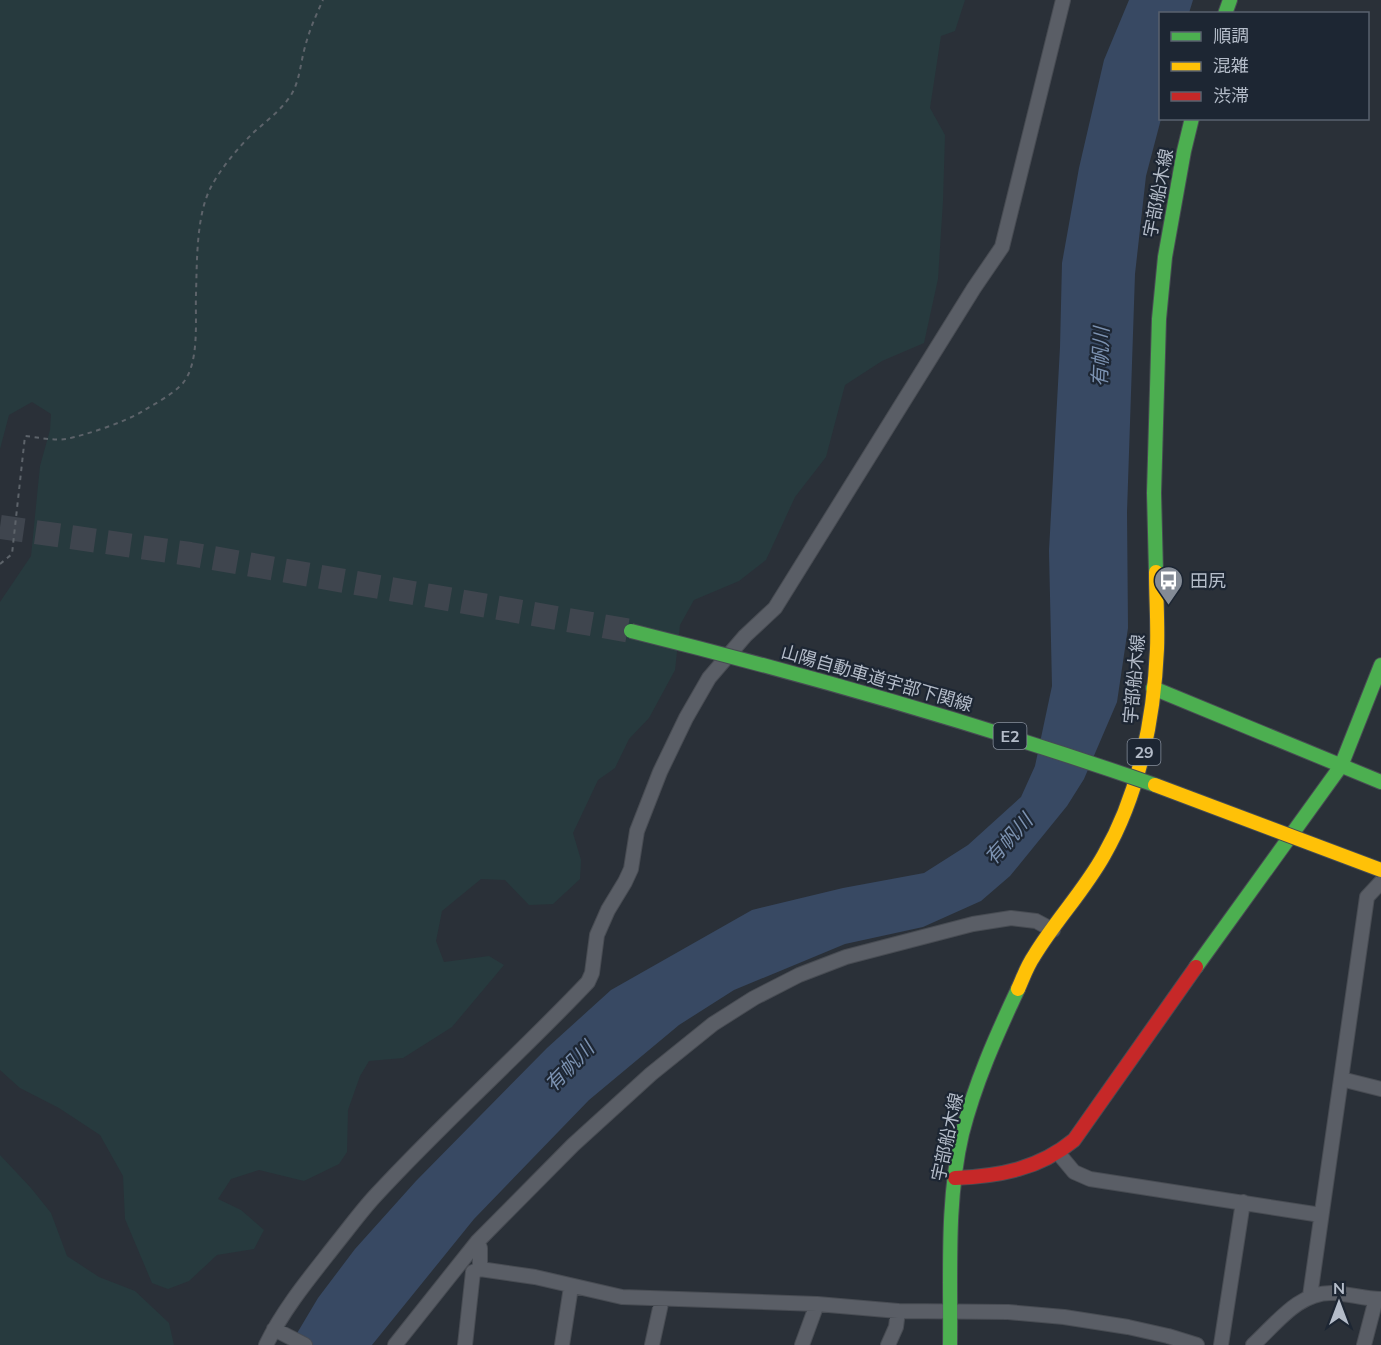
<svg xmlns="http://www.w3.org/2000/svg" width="1381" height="1345" viewBox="0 0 1381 1345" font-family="Mulish,'Noto Sans JP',sans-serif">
  <rect width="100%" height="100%" fill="#2a3038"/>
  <!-- green -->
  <path fill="#273a3e" d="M0,0H965L955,31L941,36L930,108L945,135L943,201L938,279L924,343L882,361L845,385L826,457L795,497L766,560L739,581L694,600L680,625L675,670L649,718L629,739L615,768L598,780L573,833L581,860L580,879L553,904L529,905L505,880L481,879L442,911L436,941L444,962L489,956L504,965L452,1027L403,1058L369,1061L360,1076L348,1110L347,1152L339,1164L304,1181L259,1170L231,1179L218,1199L241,1210L264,1230L254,1249L217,1255L189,1281L168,1289L152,1283L125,1219L123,1176L100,1135L59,1108L20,1088L0,1070V602L31,556L40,466L50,430L51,414L32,402L9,415L0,449Z
    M0,1155L31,1188L51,1213L67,1256L99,1277L135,1291L169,1323L174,1345H0Z"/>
  <!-- water -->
  <path fill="#384963" d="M1129,0H1193L1189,13L1160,14L1161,119L1146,176L1135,274L1127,512L1128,628L1117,702L1084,779L1067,806L1010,876L981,901L923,927L845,944L734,990L679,1025L589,1100L474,1219L372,1345H290L318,1298L355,1249L416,1181L547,1048L611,990L752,910L843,888L924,873L968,845L1021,797L1035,766L1052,686L1049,551L1060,347L1062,263L1079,168L1104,60Z"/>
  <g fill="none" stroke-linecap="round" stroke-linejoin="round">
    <!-- highway-tunnel -->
    <path stroke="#3f454e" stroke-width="24" stroke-dasharray="24 12" stroke-linecap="butt" d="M0,527L190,554L631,631"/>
    <defs>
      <path id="street" d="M1341,1079L1381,1089
        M1059,1154L1074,1172L1090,1179L1321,1215
        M477,1242L480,1248V1269L535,1277L622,1297L817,1304L898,1311L1008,1312L1064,1317L1128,1327L1168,1336L1197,1345
        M1310,1296L1367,897L1381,882
        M274,1329L305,1345
        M266,1345C284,1308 311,1276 336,1244C349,1228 362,1210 376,1195C444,1121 519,1055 588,982L592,973L597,935L608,910L625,882L631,869L637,831L660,772L686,718L709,678L745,636L775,608L974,288L1002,247L1063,0
        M395,1345L477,1242L573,1145L651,1074L713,1024L754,998L799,975L846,957L973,924L1011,918L1036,921L1053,930
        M465,1345L473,1272L480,1269
        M562,1345L571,1287
        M652,1345L662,1299
        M802,1345L817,1304
        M888,1345L896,1327L898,1311
        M1221,1345L1243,1202
        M1253,1345C1277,1323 1299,1291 1334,1293C1350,1294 1365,1299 1381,1299
        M1364,1345L1376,1299"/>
      <path id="fast" d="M1225,14L1230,0
        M1156,572L1154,493L1159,319L1165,257L1184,151L1192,118
        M1153,688L1381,782
        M1196,967L1341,766L1381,665
        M950,1345C951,1276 946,1202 962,1134C975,1083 996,1036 1018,989"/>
      <path id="slow" d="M1018,989C1023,978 1027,966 1034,956C1055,921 1084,891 1104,855C1139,794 1154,719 1157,649C1158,624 1156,598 1156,572"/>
      <path id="jam" d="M955,1178C1000,1176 1039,1169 1074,1140L1196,967"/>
    </defs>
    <!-- street casing -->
    <use href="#street" stroke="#484c53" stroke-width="16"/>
    <!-- fast casing -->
    <use href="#fast" stroke="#484c53" stroke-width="16"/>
    <!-- slow casing -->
    <use href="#slow" stroke="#484c53" stroke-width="16"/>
    <!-- jam casing -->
    <use href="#jam" stroke="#484c53" stroke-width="16"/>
    <!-- path -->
    <path stroke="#5d636a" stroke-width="2" stroke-dasharray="4.5 4.5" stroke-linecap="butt" d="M0,564L12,554L25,436C37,437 53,441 66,439C86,435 125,422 143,411C156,403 172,395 183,383C200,362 195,319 196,294C197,263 196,215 211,187C221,168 238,148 253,133C265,122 279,112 289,98C300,83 300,64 305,47C309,31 316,15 323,0"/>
    <!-- street -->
    <use href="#street" stroke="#5a5e66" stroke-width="14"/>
    <!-- fast -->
    <use href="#fast" stroke="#4caf50" stroke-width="14"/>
    <!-- slow -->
    <use href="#slow" stroke="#ffc107" stroke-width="14"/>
    <!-- jam -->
    <use href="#jam" stroke="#c62828" stroke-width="14"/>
    <defs>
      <path id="fast-bridge" d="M631,631C808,675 983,725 1155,785"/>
      <path id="slow-bridge" d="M1155,785L1381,870"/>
    </defs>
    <!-- fast-bridge casing -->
    <use href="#fast-bridge" stroke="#474c53" stroke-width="16" stroke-linecap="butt"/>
    <!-- slow-bridge casing -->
    <use href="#slow-bridge" stroke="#474c53" stroke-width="16" stroke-linecap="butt"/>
    <!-- fast-bridge -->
    <use href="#fast-bridge" stroke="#4caf50" stroke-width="14"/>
    <!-- slow-bridge -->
    <use href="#slow-bridge" stroke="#ffc107" stroke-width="14"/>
  </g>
  <!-- icons -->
  <defs>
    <symbol id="bus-pin" viewBox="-11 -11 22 30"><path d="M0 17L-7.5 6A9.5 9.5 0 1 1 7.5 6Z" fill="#848b96" stroke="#1d2633"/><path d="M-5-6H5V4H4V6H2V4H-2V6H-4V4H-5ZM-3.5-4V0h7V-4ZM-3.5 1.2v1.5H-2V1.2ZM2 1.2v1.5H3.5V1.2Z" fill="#fff"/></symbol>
  </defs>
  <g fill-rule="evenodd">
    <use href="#bus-pin" x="1152" y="564" width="33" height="45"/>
  </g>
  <g text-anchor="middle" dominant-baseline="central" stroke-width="4.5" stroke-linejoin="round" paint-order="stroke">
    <!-- shield labels -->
    <g fill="#1d2633" stroke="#878f9c" stroke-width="1.5">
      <rect x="993.5" y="723" width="33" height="26" rx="4.5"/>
      <rect x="1127.5" y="739" width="33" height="26" rx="4.5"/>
    </g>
    <g font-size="16" font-weight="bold" fill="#b4bcc9">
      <text x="1010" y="736">E2</text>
      <text x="1144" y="752">29</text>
    </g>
    <!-- street labels -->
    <g font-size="18" fill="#b4bcc9" stroke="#1d2633">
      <text transform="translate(1158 193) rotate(-79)">宇部船木線</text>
      <text transform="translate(877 678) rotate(16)">山陽自動車道宇部下関線</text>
      <text transform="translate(1134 679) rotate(-85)">宇部船木線</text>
      <text transform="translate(947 1137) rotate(-78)">宇部船木線</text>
    </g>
    <!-- poi labels -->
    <g font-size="18" fill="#b4bcc9" stroke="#1d2633" text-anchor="start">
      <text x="1190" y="580">田尻</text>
    </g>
    <!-- water labels -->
    <g font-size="20" font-style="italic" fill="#7c92b1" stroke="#1d2633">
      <text transform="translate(1100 357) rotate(-88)">有帆川</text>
      <text transform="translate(1008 839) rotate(-48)">有帆川</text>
      <text transform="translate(569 1066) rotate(-46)">有帆川</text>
    </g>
  </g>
  <!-- legend -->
  <rect x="1159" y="12" width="210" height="108" fill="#1d2633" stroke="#59626f" stroke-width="1.5"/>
  <rect x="1171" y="32" width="30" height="9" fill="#4caf50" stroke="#59626f" stroke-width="1.5"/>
  <text x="1213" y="42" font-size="18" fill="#b4bcc9">順調</text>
  <rect x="1171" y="62" width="30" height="9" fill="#ffc107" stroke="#59626f" stroke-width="1.5"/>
  <text x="1213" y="72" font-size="18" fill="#b4bcc9">混雑</text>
  <rect x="1171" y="92" width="30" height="9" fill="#c62828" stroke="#59626f" stroke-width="1.5"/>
  <text x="1213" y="102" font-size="18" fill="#b4bcc9">渋滞</text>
  <!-- north arrow -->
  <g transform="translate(1339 1303)" stroke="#1d2633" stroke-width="4.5" paint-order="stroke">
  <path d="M0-4.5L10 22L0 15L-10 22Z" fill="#b4bcc9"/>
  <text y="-9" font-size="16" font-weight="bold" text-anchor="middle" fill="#b4bcc9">N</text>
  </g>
</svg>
